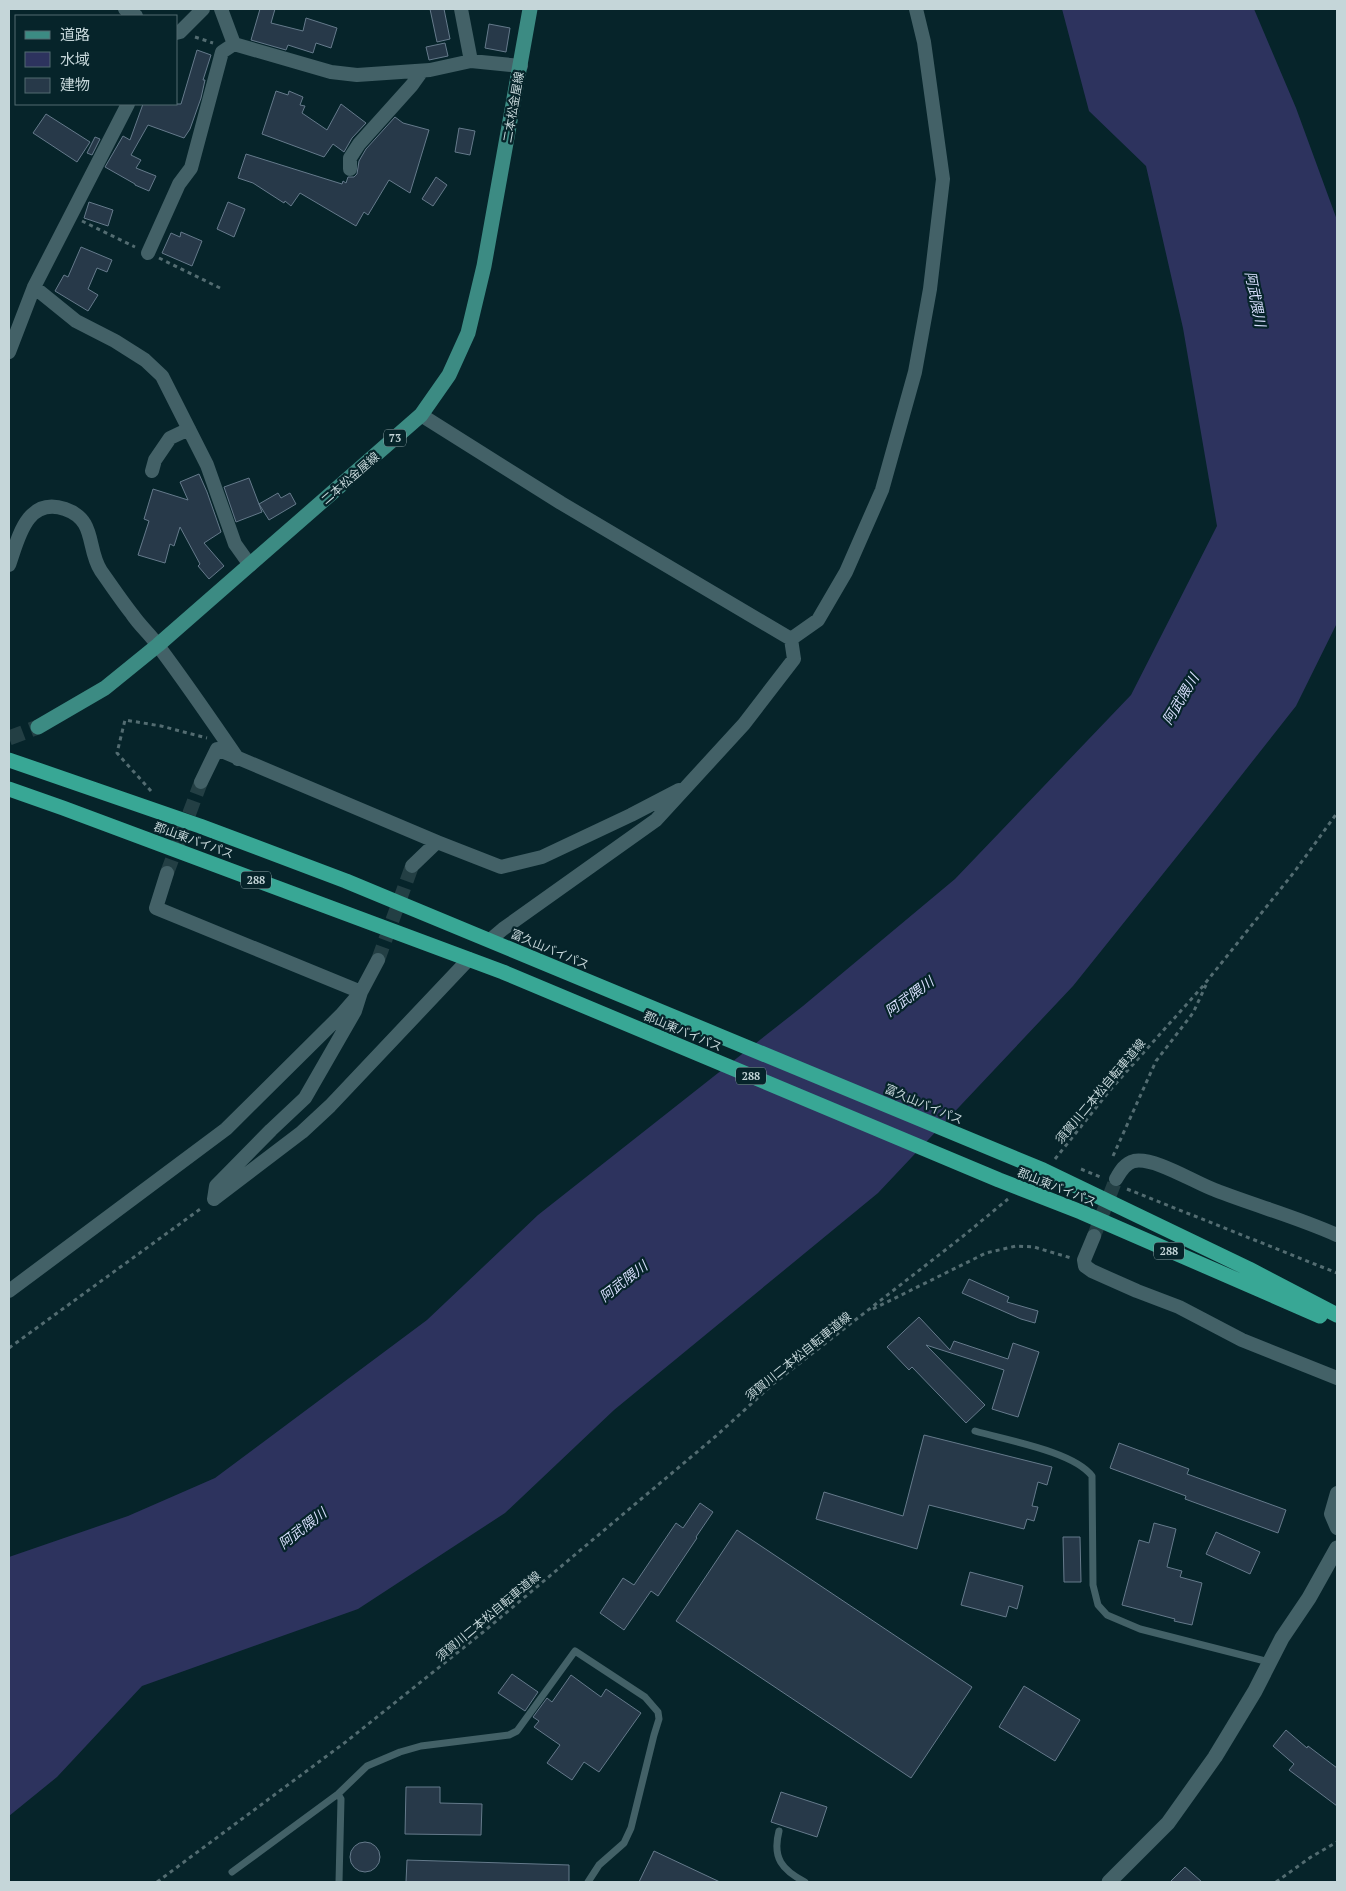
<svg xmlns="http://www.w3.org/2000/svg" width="1346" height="1891" viewBox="0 0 1346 1891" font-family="'PT Serif','Noto Sans JP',serif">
  <rect width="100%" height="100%" fill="#06242a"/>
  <!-- water -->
  <path fill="#2d335e" d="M1062,9H1254L1296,108L1337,220V623L1296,706L1207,819L1073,986L878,1193L614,1410L505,1513L358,1609L142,1686L57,1777L9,1816V1557L128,1516L215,1478L427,1320L538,1215L803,1006L955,879L1131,695L1217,526L1183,328L1146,166L1089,111Z"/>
  <!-- building -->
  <path fill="#273949" stroke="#657a8b" d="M260,9H275L271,23L303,31L306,18L337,28L331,48L316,43L313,53L288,45L286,50L251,40Z
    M430,9H444L450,39L437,42Z
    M489,24L510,28L506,52L485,48Z
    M445,43L448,56L429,60L426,47Z
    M197,50L211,55L203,80H205L201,98L190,129L184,138L148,125L131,155L141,160L136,168L156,176L149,191L135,185V184L105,167L123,136L130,140L143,104H181Z
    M276,91L288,95L289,91L303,97L300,105L305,106L302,113L327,130L341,104L366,123L352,138L344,152L333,144L324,157L262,134Z
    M46,114L90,142L77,162L33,133Z
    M395,117L403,123L429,130L410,193L389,180L368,215L364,212L356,226L300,193L291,206L285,201L284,203L253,183L238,178L246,154L342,184L343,181L346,183L348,177H354L357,174L359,161L366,149Z
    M459,128L475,131L470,155L455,152Z
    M95,137L100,139L92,155L87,153Z
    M436,177L447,185L433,206L422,199Z
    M89,202L113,210L108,226L84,218Z
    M228,202L245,209L234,237L217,229Z
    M181,232L202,241L192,266L162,253L171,233L180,237Z
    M81,247L112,260L107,272L97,268L88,289L98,295L88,311L55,291L64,275L68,277Z
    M199,474L207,492L221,532L204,543L224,566L209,579L198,566L200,564L180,527L174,546L170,544L165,563L138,555L149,521L144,519L153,489L188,500L180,482Z
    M249,478L262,512L236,522L224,487Z
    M278,493L281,498L290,493L296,504L269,520L259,504Z
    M969,1279L1009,1297L1007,1302L1038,1311L1035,1323L1021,1319L962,1293Z
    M919,1317L950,1350L954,1341L1008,1359L1013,1343L1039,1352L1018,1417L992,1409L1004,1370L926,1345L985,1405L966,1423L912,1367L909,1370L887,1347Z
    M924,1435L1052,1467L1047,1485L1038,1482L1032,1506L1038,1507L1034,1521L1027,1519L1024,1529L929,1505L917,1549L816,1519L824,1492L903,1516Z
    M1119,1443L1189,1469L1187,1474L1286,1510L1278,1533L1185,1499L1186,1496L1110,1468Z
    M700,1503L713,1512L696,1537L697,1538L658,1596L651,1591L624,1630L600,1613L623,1578L634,1585L676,1523L683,1528Z
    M1154,1523L1176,1529L1167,1567L1182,1571L1180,1577L1202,1583L1192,1625L1174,1621L1175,1619L1122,1605L1139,1540L1149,1543Z
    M737,1530L972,1687L911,1778L676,1621Z
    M1216,1532L1260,1552L1250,1574L1206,1554Z
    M1063,1537H1080L1081,1582H1064Z
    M970,1572L1023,1586L1017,1609L1009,1606L1006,1617L961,1605Z
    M512,1674L538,1692L525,1711L498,1693Z
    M571,1675L601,1697L606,1689L641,1713L599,1772L584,1762L572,1780L547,1763L560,1745L534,1727L539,1721L533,1717L547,1698L552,1702Z
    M1024,1686L1080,1720L1055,1761L999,1727Z
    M1286,1730L1307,1748L1308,1746L1337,1768V1806L1289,1770L1294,1764L1273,1746Z
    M406,1787H440V1803L482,1804L481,1835L405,1834Z
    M781,1792L827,1807L817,1837L771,1822Z
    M350 1857a15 15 0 1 1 30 0a15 15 0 1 1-30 0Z
    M654,1851L720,1882H639Z
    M407,1860L569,1865V1882H406Z
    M1185,1867L1202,1882H1170Z"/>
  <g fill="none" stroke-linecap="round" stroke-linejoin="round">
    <!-- street-tunnel -->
    <path stroke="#233f44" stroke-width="14" stroke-dasharray="14 7" stroke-linecap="butt" d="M167,873L201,782
      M378,960L412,866
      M1094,1236L1116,1179"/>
    <!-- primary-tunnel -->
    <path stroke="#233f44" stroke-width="15" stroke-dasharray="15 8" stroke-linecap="butt" d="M9,738L38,727"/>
    <!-- path -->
    <path stroke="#536c71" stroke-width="3" stroke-dasharray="4 4" stroke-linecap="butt" d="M195,37L213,43
      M82,221L135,247
      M159,258L222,289
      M151,791L117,753L125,720L161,726L207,738
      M1113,1156L1156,1061L1193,1013L1206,985
      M1055,1159L1111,1089L1203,986L1295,871L1337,813
      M1081,1169L1103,1178
      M1127,1189L1337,1273
      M873,1309L986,1253L1016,1246L1034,1247L1071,1258
      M9,1348L203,1207
      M157,1882L347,1741L482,1633L716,1436L773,1384L962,1237L1008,1199
      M1276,1882L1311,1857L1337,1842"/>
    <!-- lane -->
    <path stroke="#436167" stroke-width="7" d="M975,1431C1005,1440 1073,1451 1092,1476L1093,1585L1098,1605L1107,1615L1140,1629L1269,1662
      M338,1794L341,1799L339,1882
      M779,1831C772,1858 782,1870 805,1882
      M232,1872L338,1794L367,1766L400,1752L421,1746L509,1735L517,1731L575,1651L645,1697L658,1712L659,1719L654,1735L631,1828L624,1843L599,1865L588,1882"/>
    <!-- street -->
    <path stroke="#436167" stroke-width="14" d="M125,9L136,16
      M221,9L234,44L331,72L357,75L430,70L471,61L521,66
      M461,9L471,61
      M176,33L180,32L203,9
      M350,169V158L359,144L412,85L422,71
      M148,253L179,184L191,168L222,52L234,44
      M34,287L76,321L115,341L145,360L162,376L207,465L235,544L250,565
      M9,352L34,287L128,104
      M421,415L561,503L791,639
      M152,471L155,460L170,438L189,429
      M9,565C18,540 26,496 65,509C97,520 86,548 101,571C111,585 121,600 132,614C140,626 151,635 159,647C186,683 212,721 238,759
      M201,782L217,749L437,842L501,867L542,857L631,815L679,790
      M412,866L437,842
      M490,940L503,929L656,820L744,724L794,659L791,639L818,620L846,572L882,490L915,372L930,289L943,179L924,42L916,9
      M1116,1179C1120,1172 1125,1163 1134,1161C1155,1157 1195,1183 1215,1190C1256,1206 1297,1217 1337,1235
      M214,1199L302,1132L330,1106L469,959
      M214,1199L216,1186L271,1130L305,1098L355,1011L361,992L378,960
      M1094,1236L1084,1260L1085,1266L1092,1271L1137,1291L1179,1307L1242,1340L1337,1378
      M9,1291L226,1129L341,1015L361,992L156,908L167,873
      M1337,1493L1331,1514L1337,1528"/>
    <!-- secondary -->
    <path stroke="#436167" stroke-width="15" d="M1109,1882L1168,1823L1215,1757L1255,1691L1282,1638L1309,1598L1337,1548"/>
    <!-- primary -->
    <path stroke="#3c8b83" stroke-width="15" d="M38,727L105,688L158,645L421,415L449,375L468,333L484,266L530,9"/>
    <!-- highway -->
    <path stroke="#38a795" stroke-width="15" d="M9,760L200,826L346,881L1043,1170L1249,1269L1337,1315
      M9,789L63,808L503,972L999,1180L1081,1212L1320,1316"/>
  </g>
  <g text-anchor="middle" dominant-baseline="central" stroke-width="4.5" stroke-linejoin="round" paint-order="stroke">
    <!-- shield labels -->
    <g fill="#06242a" stroke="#8ca1a4" stroke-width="1">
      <rect x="384" y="429.5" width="22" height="17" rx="4"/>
      <rect x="241" y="871.5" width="30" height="17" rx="4"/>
      <rect x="736" y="1067.5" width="30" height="17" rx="4"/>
      <rect x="1154" y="1242.5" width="30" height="17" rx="4"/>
    </g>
    <g font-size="11" font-weight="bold" fill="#c5d6d9">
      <text x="395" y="438">73</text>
      <text x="256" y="880">288</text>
      <text x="751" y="1076">288</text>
      <text x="1169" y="1251">288</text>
    </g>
    <!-- street labels -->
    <g font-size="12" fill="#c5d6d9" stroke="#06242a">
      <text transform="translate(513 107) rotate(-80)">二本松金屋線</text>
      <text transform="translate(350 478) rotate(-41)">二本松金屋線</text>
      <text transform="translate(194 840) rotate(20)">郡山東バイパス</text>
      <text transform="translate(550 949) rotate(23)">富久山バイパス</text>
      <text transform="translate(683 1031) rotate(23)">郡山東バイパス</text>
      <text transform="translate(1100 1091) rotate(-50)">須賀川二本松自転車道線</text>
      <text transform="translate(924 1104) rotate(23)">富久山バイパス</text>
      <text transform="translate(1057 1187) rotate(22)">郡山東バイパス</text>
      <text transform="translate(798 1356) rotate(-39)">須賀川二本松自転車道線</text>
      <text transform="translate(488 1616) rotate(-40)">須賀川二本松自転車道線</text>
    </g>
    <!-- water labels -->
    <g font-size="14" font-style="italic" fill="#d7defc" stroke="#06242a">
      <text transform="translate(1256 299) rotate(79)">阿武隈川</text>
      <text transform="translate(1180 699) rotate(-59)">阿武隈川</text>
      <text transform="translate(909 996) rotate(-36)">阿武隈川</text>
      <text transform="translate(623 1281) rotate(-38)">阿武隈川</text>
      <text transform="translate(302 1528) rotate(-38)">阿武隈川</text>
    </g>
  </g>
  <!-- border -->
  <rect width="1346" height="1891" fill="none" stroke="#c5d6d9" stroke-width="20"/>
  <!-- legend -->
  <rect x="15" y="15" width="162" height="90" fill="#06242a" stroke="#526b70"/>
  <rect x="25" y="31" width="25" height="8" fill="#3c8b83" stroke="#526b70"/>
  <text x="60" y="40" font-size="15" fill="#c5d6d9">道路</text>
  <rect x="25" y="52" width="25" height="15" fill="#2d335e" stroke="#526b70"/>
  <text x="60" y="65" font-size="15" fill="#c5d6d9">水域</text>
  <rect x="25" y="78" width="25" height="15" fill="#273949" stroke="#526b70"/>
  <text x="60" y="90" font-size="15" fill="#c5d6d9">建物</text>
</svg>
